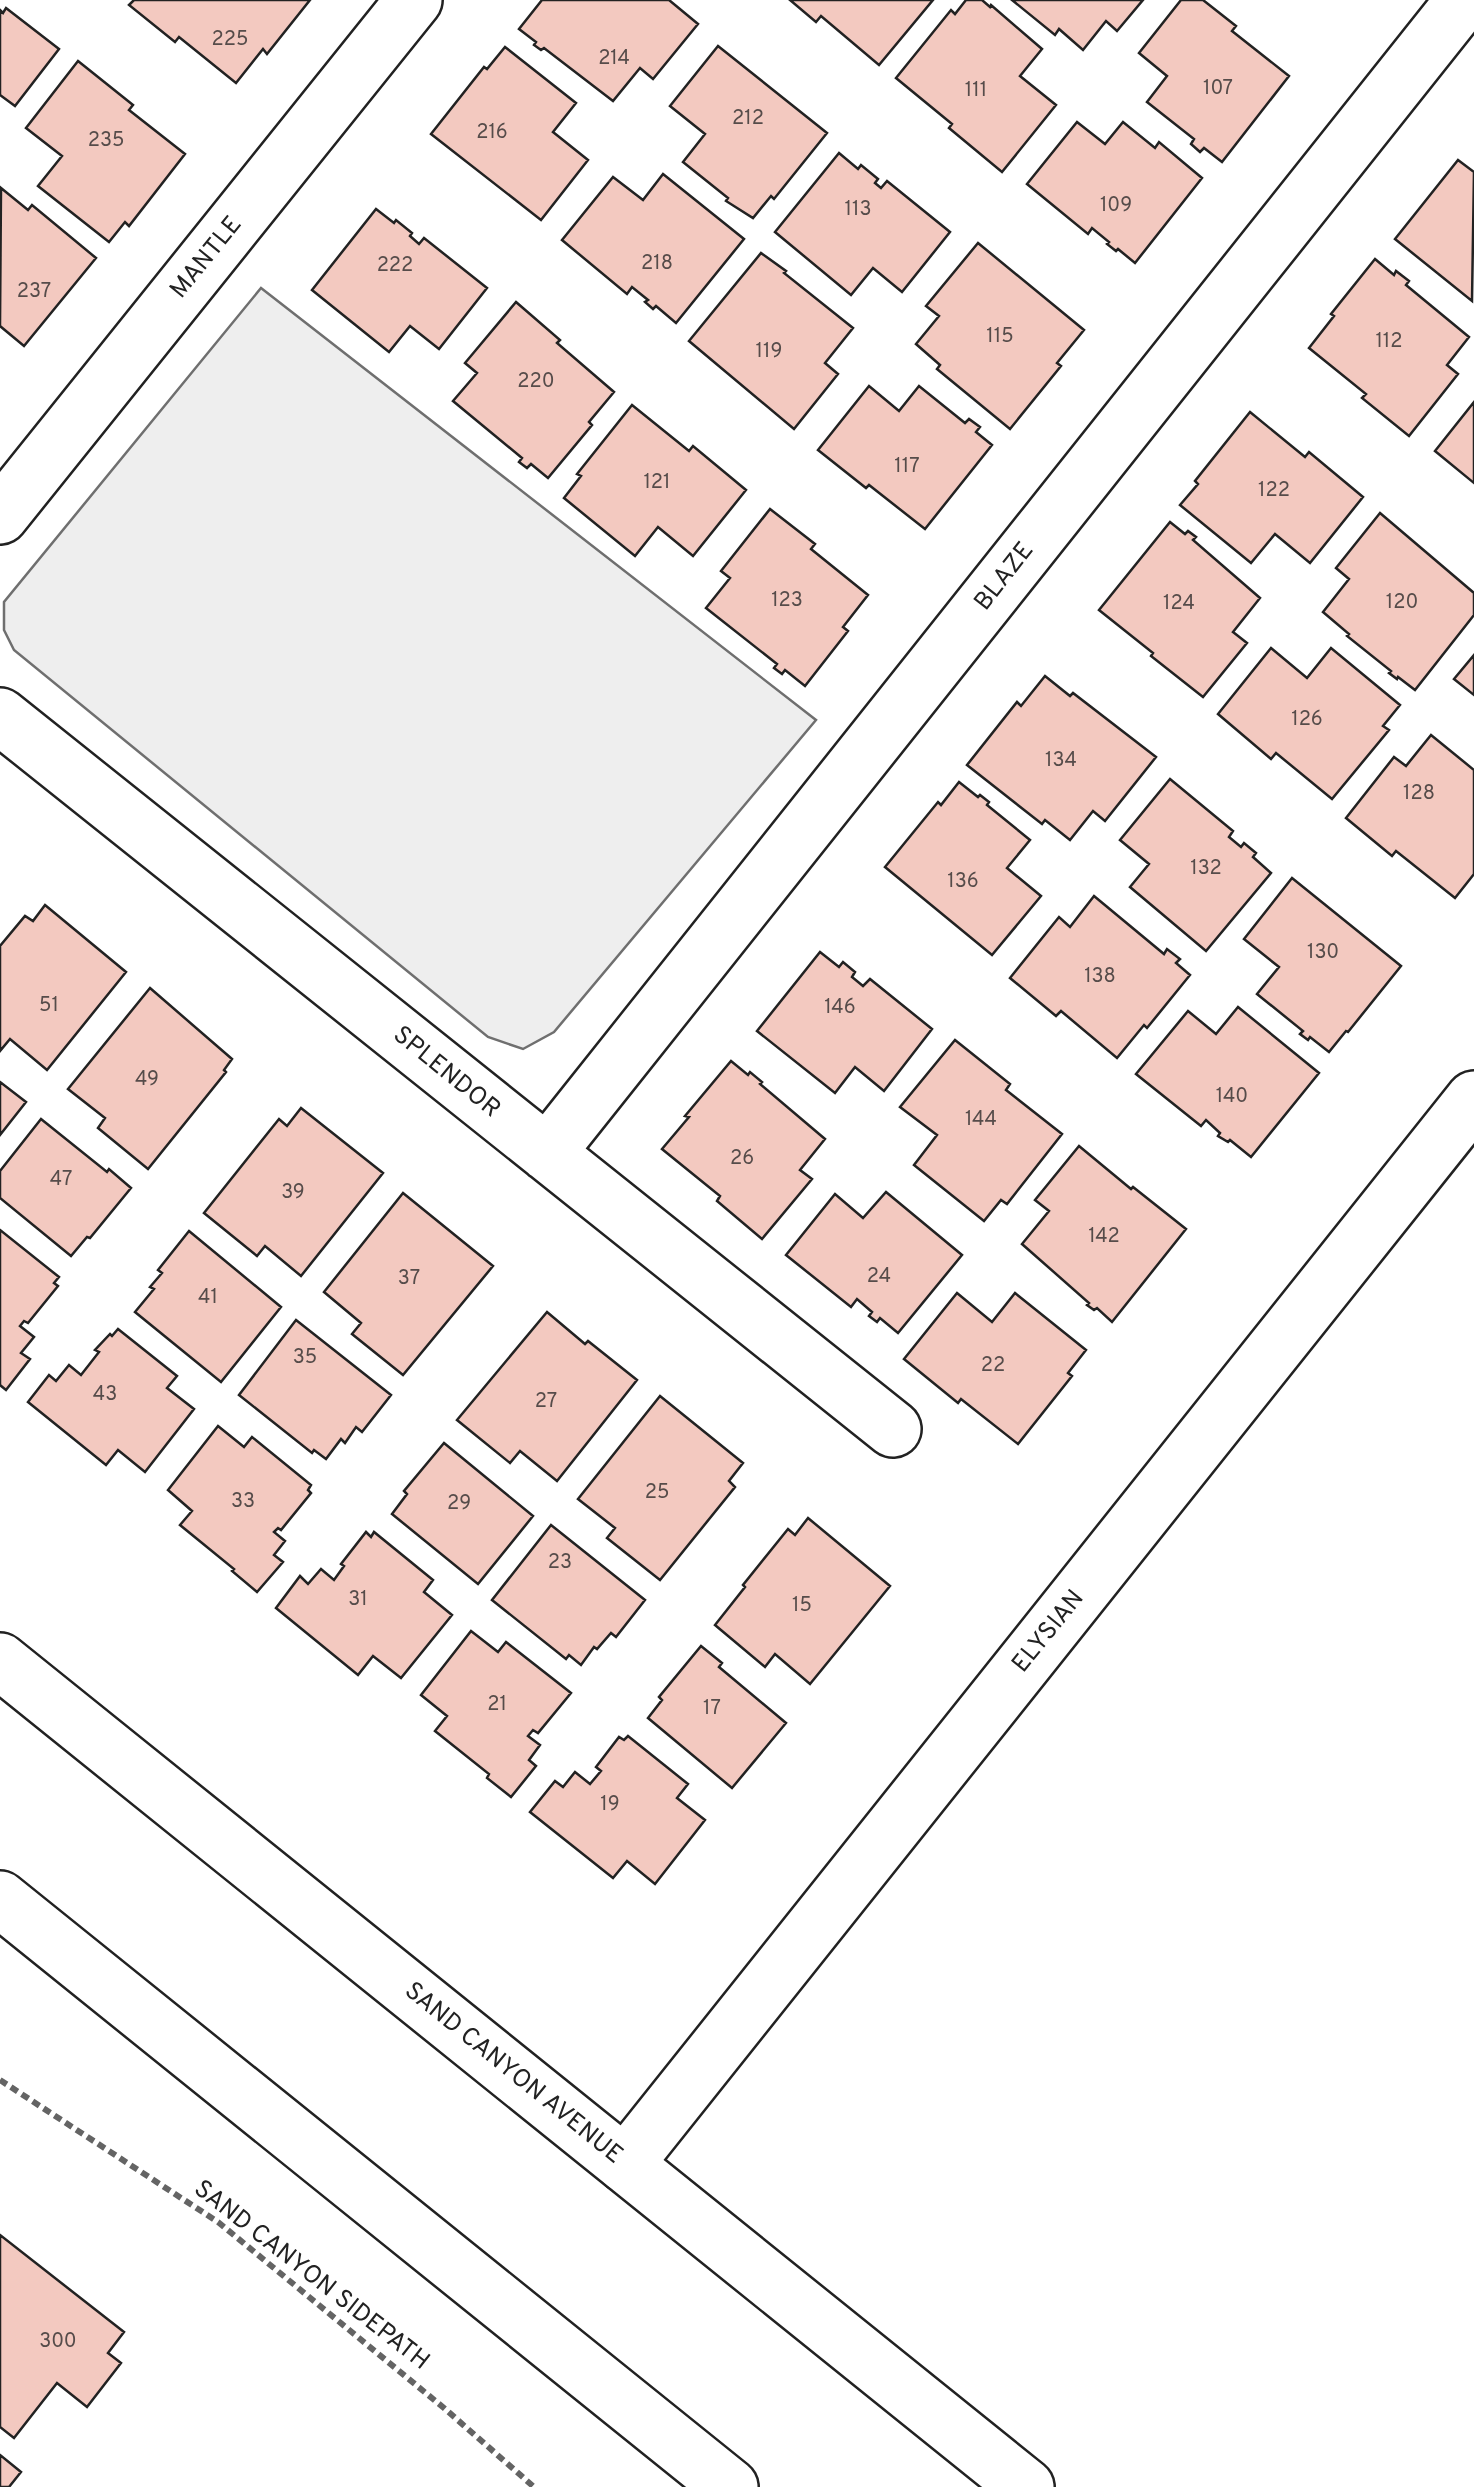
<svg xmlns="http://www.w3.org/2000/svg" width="1474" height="2487" viewBox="0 0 1474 2487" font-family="Overpass,sans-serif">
  <rect width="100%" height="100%" fill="#fff"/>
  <!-- green -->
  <path fill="#eee" stroke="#6f6f6f" stroke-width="2.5" d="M261,288L816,720L554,1032L523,1049L488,1037L14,650L4,630V602Z"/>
  <!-- building -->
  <path fill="#f3c9c0" stroke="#222" stroke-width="2.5" d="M134,0H310L267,54L263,49L236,83L179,37L175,42L129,5Z
    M542,0H669L698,24L653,79L640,68L613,101L544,48L541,50L534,45L536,42L519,29Z
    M790,0H933L879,65L821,16L816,22Z
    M966,0H982L990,7L991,5L1042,49L1020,76L1056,105L1002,172L949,128L952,124L896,78L951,10L955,14Z
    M1012,0H1143L1117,31L1106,21L1083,50L1059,29L1055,35Z
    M1181,0H1203L1236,26L1232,31L1289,76L1222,162L1204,148L1200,152L1191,144L1194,139L1147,102L1167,76L1139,53Z
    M6,8L59,49L15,106L0,95V10L3,13Z
    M718,46L827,133L774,199L771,196L753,218L726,201L728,198L683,162L705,134L670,106Z
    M505,47L576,103L553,132L588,160L541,220L431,134L484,67L487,69Z
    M78,61L133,105L129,110L185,154L129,226L125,222L109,242L38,186L62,156L26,128Z
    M1077,122L1105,144L1123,122L1155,148L1159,142L1202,178L1135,263L1118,249L1116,251L1107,244L1109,242L1092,228L1088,234L1027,184Z
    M839,153L858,169L861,165L878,179L875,183L881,188L887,181L950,232L902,292L873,268L851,295L775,232Z
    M1458,160L1474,172L1472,301L1395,239Z
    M663,174L744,239L676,323L656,306L653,309L645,302L648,300L632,287L627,294L562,240L613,177L643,200Z
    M1,188L28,210L32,205L96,258L24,346L0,326Z
    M376,209L394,223L396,220L412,233L410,236L419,244L424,238L487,288L439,349L410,326L389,352L312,290Z
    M978,243L1084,330L1057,363L1061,366L1010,429L937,369L940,365L916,344L939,316L926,306Z
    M761,253L786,271L784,273L853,328L825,363L838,374L794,429L689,341Z
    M1375,259L1394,275L1396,271L1409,281L1406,285L1469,337L1447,365L1458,374L1409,436L1362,398L1366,394L1309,348L1334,316L1331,314Z
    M516,302L560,340L557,343L614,392L589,422L592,425L548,478L531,464L527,468L519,462L522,458L453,401L477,373L465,363Z
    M869,386L899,411L919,386L965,423L969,419L980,427L976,432L992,445L925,529L869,485L866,488L818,450Z
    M1474,402V483L1435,451Z
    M632,405L689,451L693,446L746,490L693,556L658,527L635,556L564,498L581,476L577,474Z
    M1250,412L1305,457L1309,452L1363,497L1310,563L1275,534L1251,563L1180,505L1198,484L1195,481Z
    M770,509L815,544L811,549L868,595L843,627L848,631L805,686L785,670L782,674L774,668L777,664L706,608L730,578L721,571Z
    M1380,513L1474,593V615L1415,690L1398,677L1397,679L1389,673L1391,671L1347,636L1349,634L1323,612L1349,579L1336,568Z
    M1170,522L1185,534L1188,531L1196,537L1193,540L1260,598L1233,632L1247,643L1203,697L1151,656L1153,653L1099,610Z
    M1271,648L1307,678L1331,648L1400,705L1383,726L1389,730L1332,799L1276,753L1271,759L1218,714Z
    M1474,655V695L1454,679Z
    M1045,676L1070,696L1073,693L1156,757L1105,821L1093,811L1070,840L1045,820L1042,824L967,765L1017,702L1021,706Z
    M1431,735L1474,770V874L1455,898L1396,851L1392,856L1346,818L1394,757L1406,766Z
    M1170,779L1233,831L1229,837L1241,847L1244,843L1256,853L1253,857L1271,873L1206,951L1130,887L1149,864L1120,840Z
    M959,782L978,797L980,795L989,802L987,805L1030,840L1007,868L1041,896L992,955L885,867L938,802L941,805Z
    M1292,878L1401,966L1348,1032L1346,1031L1329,1052L1310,1037L1308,1040L1300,1034L1303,1031L1257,994L1279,967L1244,939Z
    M1094,896L1164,954L1167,949L1180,959L1176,963L1190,975L1147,1028L1144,1025L1117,1058L1061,1011L1056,1016L1010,978L1059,917L1070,927Z
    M45,905L126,972L47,1070L10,1039L0,1051V946L25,916L33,921Z
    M820,952L839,967L843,962L855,972L852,977L863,986L870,979L932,1029L884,1091L855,1067L835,1093L757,1031Z
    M150,988L232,1059L224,1070L226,1072L148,1169L98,1128L105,1118L68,1089Z
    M1238,1007L1319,1073L1251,1157L1230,1140L1228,1142L1218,1136L1220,1133L1206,1120L1201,1126L1136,1074L1188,1011L1216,1034Z
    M955,1040L1010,1084L1006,1090L1062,1134L1007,1204L1001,1200L984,1221L914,1165L937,1135L900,1107Z
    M731,1061L748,1075L750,1072L762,1082L760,1084L825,1139L800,1170L812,1179L762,1239L717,1201L720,1196L662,1149L689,1117L685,1116Z
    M0,1082L26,1102L0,1135Z
    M301,1108L383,1173L301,1276L265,1246L257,1256L204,1213L279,1119L287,1126Z
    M41,1119L107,1172L109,1169L131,1188L90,1238L87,1237L71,1256L0,1198V1171Z
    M1079,1146L1131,1189L1133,1187L1186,1229L1112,1322L1097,1308L1094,1310L1087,1305L1089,1303L1022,1244L1049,1211L1035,1200Z
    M886,1192L962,1255L898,1333L880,1318L877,1322L869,1316L872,1312L857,1299L851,1307L786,1255L835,1194L863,1218Z
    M403,1193L493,1266L403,1375L352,1334L361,1323L324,1292Z
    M0,1230L59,1277L54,1283L58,1286L28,1323L24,1321L20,1326L34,1337L21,1353L30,1359L6,1390L0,1385Z
    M189,1231L281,1307L221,1382L135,1312L154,1289L150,1287L162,1273L158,1270Z
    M957,1293L992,1322L1015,1293L1086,1350L1068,1373L1072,1376L1018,1444L961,1399L958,1403L904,1359Z
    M547,1312L585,1344L588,1341L637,1380L557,1481L520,1451L510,1463L457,1420Z
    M296,1320L391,1395L362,1432L356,1427L345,1443L341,1439L326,1459L314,1450L312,1453L239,1395Z
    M118,1329L177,1376L167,1388L194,1409L145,1472L118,1450L106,1465L28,1402L49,1375L56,1381L69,1365L81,1375L99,1352L95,1350L110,1334L112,1336Z
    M660,1396L743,1463L729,1481L735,1487L660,1580L607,1538L615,1528L578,1499Z
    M218,1426L244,1447L252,1437L311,1485L308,1490L311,1493L281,1530L278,1528L274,1532L285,1541L274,1555L283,1562L257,1592L232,1571L234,1569L180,1525L192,1511L168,1490Z
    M444,1443L533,1516L478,1584L392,1514L407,1494L404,1491Z
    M808,1518L890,1586L810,1684L775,1654L765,1667L715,1625L745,1587L743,1585L788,1529L795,1535Z
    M551,1525L645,1600L616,1637L611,1633L597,1649L594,1647L581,1665L569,1655L566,1659L492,1600Z
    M366,1532L371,1537L374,1532L433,1580L424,1592L452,1615L401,1678L373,1656L358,1675L276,1608L300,1576L308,1584L321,1569L334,1580L344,1566L341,1564Z
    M471,1631L498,1652L506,1642L571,1693L538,1733L533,1730L528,1736L540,1745L529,1760L536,1766L511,1797L487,1778L489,1774L435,1731L447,1716L421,1695Z
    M701,1646L722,1663L719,1667L786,1723L732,1788L648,1718L662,1700L659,1697Z
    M628,1736L688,1784L677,1798L705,1820L655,1884L627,1861L613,1878L530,1812L555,1781L563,1787L575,1772L590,1784L601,1771L596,1767L619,1737L624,1740Z
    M0,2235L124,2332L108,2353L121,2363L87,2407L57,2383L14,2438L0,2427Z
    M0,2455L21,2472L9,2487H0Z"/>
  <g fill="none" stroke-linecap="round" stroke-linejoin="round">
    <defs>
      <path id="minor" d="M0,516L414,0
        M0,716L893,1429
        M547,1153L1464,0
        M625,2164L1474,1099"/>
      <path id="secondary" d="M0,1661L1026,2487
        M0,1899L730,2487"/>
    </defs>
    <!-- minor casing -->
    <use href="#minor" stroke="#222" stroke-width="60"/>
    <!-- secondary casing -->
    <use href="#secondary" stroke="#222" stroke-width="60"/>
    <!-- path -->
    <path stroke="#646464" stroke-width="6" stroke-dasharray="8 5" stroke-linecap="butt" d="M0,2080L218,2222L444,2408L534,2487"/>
    <!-- minor -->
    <use href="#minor" stroke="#fff" stroke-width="55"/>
    <!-- secondary -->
    <use href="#secondary" stroke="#fff" stroke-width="55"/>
  </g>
  <g text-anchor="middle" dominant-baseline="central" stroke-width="8" stroke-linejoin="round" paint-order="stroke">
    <!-- number labels -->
    <g font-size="20" fill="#564c4a">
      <text x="230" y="40">225</text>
      <text x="614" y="59">214</text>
      <text x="1218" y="89">107</text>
      <text x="976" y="91">111</text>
      <text x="748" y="119">212</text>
      <text x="492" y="133">216</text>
      <text x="106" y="141">235</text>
      <text x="1116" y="206">109</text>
      <text x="858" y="210">113</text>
      <text x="657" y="264">218</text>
      <text x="395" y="266">222</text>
      <text x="34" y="292">237</text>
      <text x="1000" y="337">115</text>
      <text x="1389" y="342">112</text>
      <text x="769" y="352">119</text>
      <text x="536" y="382">220</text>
      <text x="907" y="467">117</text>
      <text x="657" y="483">121</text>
      <text x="1274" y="491">122</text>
      <text x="787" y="601">123</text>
      <text x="1402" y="603">120</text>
      <text x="1179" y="604">124</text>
      <text x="1307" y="720">126</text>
      <text x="1061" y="761">134</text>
      <text x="1419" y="794">128</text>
      <text x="1206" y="869">132</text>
      <text x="963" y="882">136</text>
      <text x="1323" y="953">130</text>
      <text x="1100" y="977">138</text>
      <text x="49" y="1006">51</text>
      <text x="840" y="1008">146</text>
      <text x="147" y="1080">49</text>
      <text x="1232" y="1097">140</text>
      <text x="981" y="1120">144</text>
      <text x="742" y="1159">26</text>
      <text x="61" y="1180">47</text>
      <text x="293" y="1193">39</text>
      <text x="1104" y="1237">142</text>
      <text x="879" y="1277">24</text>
      <text x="409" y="1279">37</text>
      <text x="208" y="1298">41</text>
      <text x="305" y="1358">35</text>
      <text x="993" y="1366">22</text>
      <text x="105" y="1395">43</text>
      <text x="546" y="1402">27</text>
      <text x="657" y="1493">25</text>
      <text x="243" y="1502">33</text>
      <text x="459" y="1504">29</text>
      <text x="560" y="1563">23</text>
      <text x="358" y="1600">31</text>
      <text x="802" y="1606">15</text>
      <text x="497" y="1705">21</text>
      <text x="712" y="1709">17</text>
      <text x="610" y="1805">19</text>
      <text x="58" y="2342">300</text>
    </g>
    <!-- street labels -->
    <g font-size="25" fill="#222" stroke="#fff">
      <text transform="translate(207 258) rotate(-51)">MANTLE</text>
      <text transform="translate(1005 577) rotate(-52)">BLAZE</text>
      <text transform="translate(446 1073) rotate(39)">SPLENDOR</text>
      <text transform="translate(1049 1632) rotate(-51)">ELYSIAN</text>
      <text transform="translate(513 2074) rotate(39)">SAND CANYON AVENUE</text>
      <text transform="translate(311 2276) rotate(38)">SAND CANYON SIDEPATH</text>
    </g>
  </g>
</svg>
